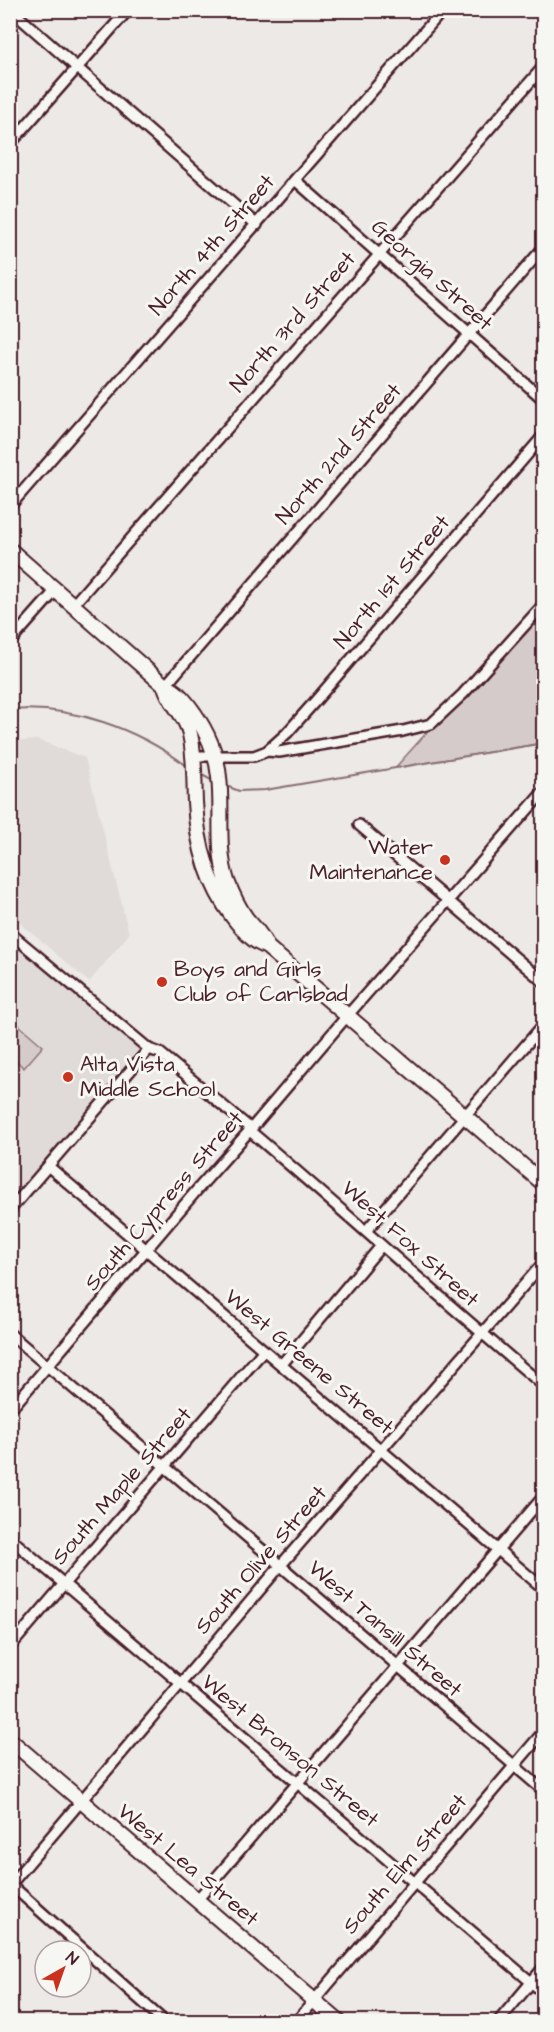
<svg xmlns="http://www.w3.org/2000/svg" width="554" height="2032" viewBox="0 0 554 2032" font-family="'Architects Daughter',sans-serif">
  <rect width="100%" height="100%" fill="#ece9e6"/>
  <filter id="ink" filterUnits="userSpaceOnUse"><feTurbulence type="fractalNoise" baseFrequency=".0167" numOctaves="2"/><feDisplacementMap in="SourceGraphic" scale="12" xChannelSelector="R" yChannelSelector="G"/><feConvolveMatrix kernelMatrix="1 2 1 2 8 2 1 2 1" color-interpolation-filters="sRGB"/></filter>
  <g filter="url(#ink)">
    <!-- built -->
    <path fill="#e0dad8" d="M38,740L85,758L129,934L89,982L11,915V742Z
      M11,933L149,1049L11,1210Z"/>
    <!-- green -->
    <path fill="#d4cbca" stroke="#8f757a" stroke-width="1.5" d="M543,603V743L395,768Z
      M13,1020L43,1046L24,1068L11,1056V1022Z"/>
    <g fill="none" stroke-linecap="round" stroke-linejoin="round">
      <!-- stream -->
      <path stroke="#886e73" stroke-width="2" d="M10,710C74,705 137,729 187,766
        M200,774L213,781
        M224,785L239,791L265,790L544,743"/>
      <defs>
        <path id="street" d="M11,10L257,225
          M10,144L128,10
          M295,180L544,400
          M10,506L443,10
          M73,605L544,66
          M10,642L56,590
          M165,686L544,247
          M267,751L287,733L318,698L544,435
          M194,756H254L267,751L279,752L308,747L403,731L431,724L463,694L544,604
          M359,825L544,982
          M10,933L149,1049L160,1053L251,1129
          M250,1131C349,1215 444,1302 544,1386
          M48,1166L544,1589
          M10,1210L149,1049
          M366,1231L544,1024
          M10,1334L544,1791
          M282,1364L381,1246
          M10,1410L197,1190L251,1129L347,1016L544,791
          M10,1538L544,1993
          M10,1647L264,1350
          M10,1884L165,2022
          M10,1885L281,1565L544,1262
          M197,1900L544,1496
          M296,2022L544,1731
          M498,2022L544,1967"/>
        <path id="secondary" d="M10,550L165,686C178,691 186,702 194,713C207,732 217,754 219,777C223,811 216,848 227,881C232,894 238,907 246,918C254,928 262,934 267,947
          M165,686C169,703 186,715 190,734C195,756 194,779 195,802C197,844 208,884 233,917C243,930 252,941 267,947L544,1184
          M10,1740L339,2022"/>
      </defs>
      <!-- street casing -->
      <use href="#street" stroke="#4a1f2b" stroke-width="14"/>
      <!-- secondary casing -->
      <use href="#secondary" stroke="#4a1f2b" stroke-width="18"/>
      <!-- street -->
      <use href="#street" stroke="#f6f6f2" stroke-width="9"/>
      <!-- secondary -->
      <use href="#secondary" stroke="#f6f6f2" stroke-width="14"/>
    </g>
  </g>
  <!-- markers -->
  <g fill="#c8321e" stroke="#f6f6f2" stroke-width="2">
    <circle cx="445" cy="860" r="6"/>
    <circle cx="162" cy="982" r="6"/>
    <circle cx="68" cy="1077" r="6"/>
  </g>
  <g text-anchor="middle" dominant-baseline="central" stroke-width="6" stroke-linejoin="round" paint-order="stroke">
    <!-- street labels -->
    <g font-size="22" fill="#4a1f2b" stroke="#f6f6f2">
      <text transform="translate(212 245) rotate(-49)">North 4th Street</text>
      <text transform="translate(432 275) rotate(42)">Georgia Street</text>
      <text transform="translate(293 322) rotate(-49)">North 3rd Street</text>
      <text transform="translate(339 454) rotate(-49)">North 2nd Street</text>
      <text transform="translate(392 582) rotate(-50)">North 1st Street</text>
      <text transform="translate(164 1201) rotate(-49)">South Cypress Street</text>
      <text transform="translate(410 1244) rotate(42)">West Fox Street</text>
      <text transform="translate(309 1362) rotate(40)">West Greene Street</text>
      <text transform="translate(122 1486) rotate(-49)">South Maple Street</text>
      <text transform="translate(261 1560) rotate(-49)">South Olive Street</text>
      <text transform="translate(385 1629) rotate(41)">West Tansill Street</text>
      <text transform="translate(290 1751) rotate(40)">West Bronson Street</text>
      <text transform="translate(405 1864) rotate(-49)">South Elm Street</text>
      <text transform="translate(188 1865) rotate(40)">West Lea Street</text>
    </g>
    <!-- poi labels -->
    <g font-size="22" fill="#4a1f2b" stroke="#f6f6f2" text-anchor="start">
      <text x="433" y="847" text-anchor="end">Water<tspan x="433" dy="25">Maintenance</tspan></text>
      <text x="174" y="969">Boys and Girls<tspan x="174" dy="25">Club of Carlsbad</tspan></text>
      <text x="80" y="1064">Alta Vista<tspan x="80" dy="25">Middle School</tspan></text>
    </g>
  </g>
  <!-- margin -->
  <rect width="554" height="2032" fill="none" stroke="#f6f6f2" stroke-width="36"/>
  <rect x="18" y="18" width="518" height="1996" fill="none" stroke="#4a1f2b" stroke-width="2" filter="url(#ink)"/>
  <!-- north arrow -->
  <g transform="translate(63 1969) rotate(40)"><circle r="28" fill="#f6f6f2" stroke="#b1a0a2" stroke-width="1.5"/>
  <path d="M0-4.5L10 22L0 15L-10 22Z" fill="#c8321e"/>
  <text y="-9" font-size="16" font-weight="bold" text-anchor="middle" fill="#4a1f2b">N</text>
  </g>
</svg>
